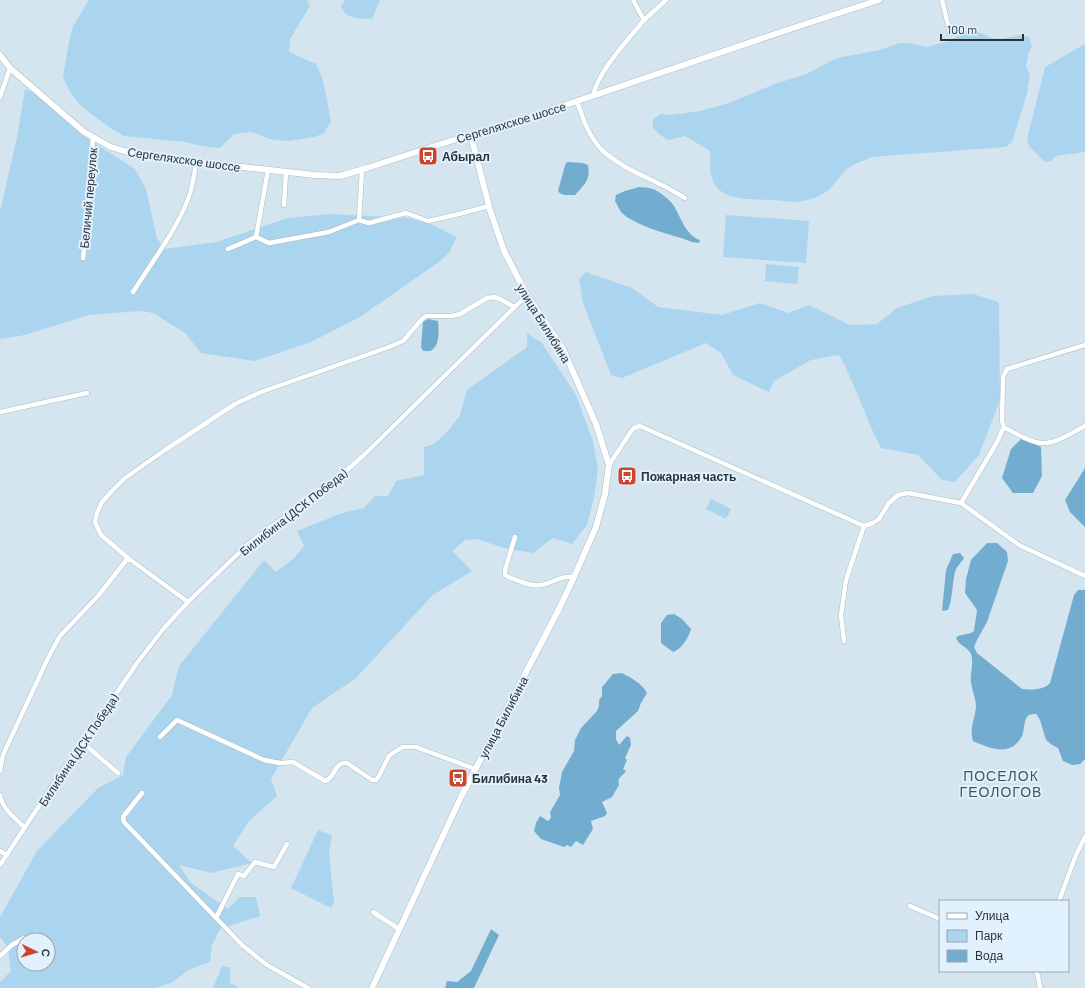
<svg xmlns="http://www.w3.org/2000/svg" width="1085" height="988" viewBox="0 0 1085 988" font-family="Barlow,sans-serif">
  <rect width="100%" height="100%" fill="#d4e5f0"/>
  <!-- green -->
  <path fill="#abd5ef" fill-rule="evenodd" d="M89,0H307L310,6L290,39L289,52L316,64L323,80L331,121L324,133L315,137L288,141L269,139L252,132L234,134L220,148L202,146L185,142L124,136L110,128L81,106L70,92L63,77L69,42L73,26Z
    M345,0H380L372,19C360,19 345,19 341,6Z
    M973,30L992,38L1001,39L1020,35L1029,37L1032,46L1028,55L1026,66L1030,74L1027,94L1012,142L1006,147L872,157C863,161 852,164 845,171C838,178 833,188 824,193C816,199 804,201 795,202C788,202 780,200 773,200C756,199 727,202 716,186C708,176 711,162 710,151L685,136L668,140L660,135L653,128V119L661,114L671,115L700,111L729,103L775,84L806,74L831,61L842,57L880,50L899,43H909L927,47L946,42L965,33Z
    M1085,44V152L1056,156L1051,161L1045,162L1029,146L1027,139L1045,67Z
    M25,89L37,94L82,135L135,169L146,189L157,238L164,249L216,242L288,218L330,214L409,218L433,225L457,237L449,253L439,262L360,317L311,342L255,361L201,353L185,333L153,313L140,311L89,315L25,335L0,339V211L17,138Z
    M726,215L809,221L806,263L723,257Z
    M766,264L799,267L797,284L765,281Z
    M586,272L632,288L658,307L722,315L760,303L788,313L809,305L850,325L877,324L897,308L933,296L973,294L999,302L1000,400L979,455L955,482L942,480L918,455L881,448C865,418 856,385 839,355L811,360L774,381L769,392L733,375L721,353L706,343L622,378L611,375L583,303L579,279Z
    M527,333L542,343L576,395L593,441L598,469L594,498L587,525L572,544L553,538L533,553L504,548L477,539L465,540L452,551L472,571L433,595L355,679L312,708L271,779L277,796L249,821L233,846L252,863L211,873L179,865L191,883L228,909L240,897H256L260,916L220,929L212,945L210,962L188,970L173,982L156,988H0V982L11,971L8,948L0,937V917L37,851L98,788L123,775L126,757L172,695L179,666L264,560L276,572L293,559L304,546L297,531L342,513L364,508L375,496H388L396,481L424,475V447L434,444L448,431L460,415L467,390L527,347ZM24,940H48V964H24Z
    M711,499L731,509L726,519L706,509Z
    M318,830L332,835L329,853L334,903L331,908L291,888Z
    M222,966L230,967V983L240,988H213Z"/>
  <!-- water -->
  <path fill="#72add0" d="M567,162L583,163L588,165C591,180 584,185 575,195C569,195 561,196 558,191L565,165Z
    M639,187C644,188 650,187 655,190C661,193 670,200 674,206C680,216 687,237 700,240L699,243C692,243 688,240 681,238C664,233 634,225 621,212C619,209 617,204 615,201L616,195L625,191Z
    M428,319L438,321C439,329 440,348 430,351C428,351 426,351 423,351L421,347L423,322Z
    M1022,438L1041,447L1042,476L1033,493H1013L1002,478L1011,449Z
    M1085,468V527L1070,512L1065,500Z
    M987,543H997L1007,552L1008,561L987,622L977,640L974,647L977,653L1022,689C1031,690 1044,690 1050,683L1074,595L1078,590H1085V759L1080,764L1072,765L1063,761L1058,748L1052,745L1046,740L1040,720L1036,714C1033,714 1029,714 1027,717C1023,723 1025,732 1021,738C1009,757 989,748 973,741C969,728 975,719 976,707C976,698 972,691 971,682C970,673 974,662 971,654C967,646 959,646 956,638L958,636L971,633L974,631L977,610L965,593L966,579L971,560Z
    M960,553L964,558C962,562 956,567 955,572C952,585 953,597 948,610L942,611L946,570L953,554Z
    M674,614L682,619L691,629C689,637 681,650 673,652L661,643V623L667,615Z
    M622,673C630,677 643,684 647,693L641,703L638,711L616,731V739L619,745L627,736L630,738L631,745L625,758L627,760L623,769L626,771C622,777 617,777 619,785L612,797L602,802L607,813L605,816L591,821L593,829L583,845L576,841L571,847L567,845L564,847L541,839L534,831L536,823L540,816L548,821L551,818L550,812L560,795L559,788L562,772L574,751L575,740L581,728L597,711L599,706V700L602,696V687L613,674Z
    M491,929L499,935L474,988H445L447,981L457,982L471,971Z"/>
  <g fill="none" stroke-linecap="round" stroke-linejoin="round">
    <defs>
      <path id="street" d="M942,0L950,33
        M644,20L666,0
        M593,96C598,71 628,40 644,20L633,0
        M0,97L10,68
        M577,101C583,119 589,137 602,150C624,171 660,181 685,198
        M284,205L286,172
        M359,220L362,170
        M256,237L268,170
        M228,249L256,237L269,243L329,232L359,220L369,223L406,213L428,221L459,214L489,206
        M83,258L86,233L93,137
        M133,292C151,263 182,223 191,190C193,181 195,172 196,162
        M1085,345L1007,369L1003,377L1002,421L1004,427L1007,429C1017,434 1031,443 1042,443C1057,444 1072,432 1085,426
        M0,412L87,393
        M609,465L632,430L634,428L640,426L864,526
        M961,503L996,444L1004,427
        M515,537L505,570V575L508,577C518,580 530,587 541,585C554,583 560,575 574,577
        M188,602L128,558L101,535L95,522L97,513L102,502L112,491L125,478L165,450L235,404L261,392L389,347L403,341L422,319L426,316H452L460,314L487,298L494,297L500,299L514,307
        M844,641L841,615L846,580L864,526L873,523L879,519L889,503L898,495L908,493L961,503L1019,545L1085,576
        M160,737L177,720L264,760L280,763L293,762L325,781C335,778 335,761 347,763L372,780H376L379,776L389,756L396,751L403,747H416L475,769
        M83,743L118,773
        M0,771L3,755L48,658L60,636L98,596L128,558
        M142,793L123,817L124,822L242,945L267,965L308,988
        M0,795C2,809 16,819 25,828
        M0,851L7,855
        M0,865L62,771L83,743L137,663L164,628L188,602L247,545L276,523L337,479L364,455L527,295
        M1059,901L1076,855L1085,837
        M910,906L940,919
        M373,912L399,929
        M216,918L238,874L244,876L255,862L274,867L287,844
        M0,956L12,945L24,938
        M1036,971L1038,976L1040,988"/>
      <path id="secondary" d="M0,55L10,68L84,132L111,147L124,151L196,162L315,175L340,176L367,168L444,143L539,114L784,31L879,0
        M372,988L461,797L559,609L574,577L596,527L605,494L609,465L596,424L563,349L527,295L504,251L490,210L471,136"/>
    </defs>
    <!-- street casing -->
    <use href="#street" stroke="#aabbc5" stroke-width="5.5"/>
    <!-- secondary casing -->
    <use href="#secondary" stroke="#aabbc5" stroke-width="7"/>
    <!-- street -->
    <use href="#street" stroke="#fff" stroke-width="4.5"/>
    <!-- secondary -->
    <use href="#secondary" stroke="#fff" stroke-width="6"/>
  </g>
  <!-- icons -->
  <defs>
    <symbol id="bus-square" viewBox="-11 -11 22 22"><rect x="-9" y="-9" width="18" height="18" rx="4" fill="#ce432b" stroke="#e1f2fe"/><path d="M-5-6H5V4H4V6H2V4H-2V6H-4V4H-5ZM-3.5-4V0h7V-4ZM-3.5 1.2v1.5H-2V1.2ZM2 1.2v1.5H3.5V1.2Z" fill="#fff"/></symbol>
  </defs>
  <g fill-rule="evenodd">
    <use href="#bus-square" x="417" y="145" width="22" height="22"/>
    <use href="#bus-square" x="616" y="465" width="22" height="22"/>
    <use href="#bus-square" x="447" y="767" width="22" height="22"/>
  </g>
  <g text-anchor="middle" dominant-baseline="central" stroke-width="4" stroke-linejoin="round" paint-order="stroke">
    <!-- street labels -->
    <g font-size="12" fill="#2c3337" stroke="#e1f2fe">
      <text transform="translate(511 122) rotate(-17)">Сергеляхское шоссе</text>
      <text transform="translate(184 159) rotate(8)">Сергеляхское шоссе</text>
      <text transform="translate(88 198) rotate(-85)">Беличий переулок</text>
      <text transform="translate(544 323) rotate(58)">улица Билибина</text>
      <text transform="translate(293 512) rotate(-38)">Билибина (ДСК Победа)</text>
      <text transform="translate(503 717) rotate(-62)">улица Билибина</text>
      <text transform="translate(78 750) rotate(-56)">Билибина (ДСК Победа)</text>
    </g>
    <!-- poi labels -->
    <g font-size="12" font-weight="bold" fill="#2c3337" stroke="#e1f2fe" text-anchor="start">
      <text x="442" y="156">Абырал</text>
      <text x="641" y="476">Пожарная часть</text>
      <text x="472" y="778">Билибина 43</text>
    </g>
    <!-- quarter labels -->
    <g font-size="14" letter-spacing="1" fill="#45545d" stroke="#e1f2fe">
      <text x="1001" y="775">ПОСЕЛОК<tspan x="1001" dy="16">ГЕОЛОГОВ</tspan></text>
    </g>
  </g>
  <!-- legend -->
  <rect x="939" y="900" width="130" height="72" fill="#e1f2fe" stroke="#99a6ae"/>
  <rect x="947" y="913" width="20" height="6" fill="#ffffff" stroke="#99a6ae"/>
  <text x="975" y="920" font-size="12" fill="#2c3337">Улица</text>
  <rect x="947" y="930" width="20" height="12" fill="#abd5ef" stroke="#99a6ae"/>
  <text x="975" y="940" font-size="12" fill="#2c3337">Парк</text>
  <rect x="947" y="950" width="20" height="12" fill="#72add0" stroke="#99a6ae"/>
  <text x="975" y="960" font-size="12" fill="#2c3337">Вода</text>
  <!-- north arrow -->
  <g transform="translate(36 952) rotate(95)"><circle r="19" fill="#e1f2fe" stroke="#99a6ae"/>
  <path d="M0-3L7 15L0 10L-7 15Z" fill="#ce432b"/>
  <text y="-6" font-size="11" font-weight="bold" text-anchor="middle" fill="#2c3337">С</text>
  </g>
  <!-- scale -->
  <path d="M941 34v6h82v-6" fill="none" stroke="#2c3337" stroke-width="2"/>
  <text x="947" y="34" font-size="12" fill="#2c3337" stroke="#e1f2fe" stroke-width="3" paint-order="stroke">100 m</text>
</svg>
